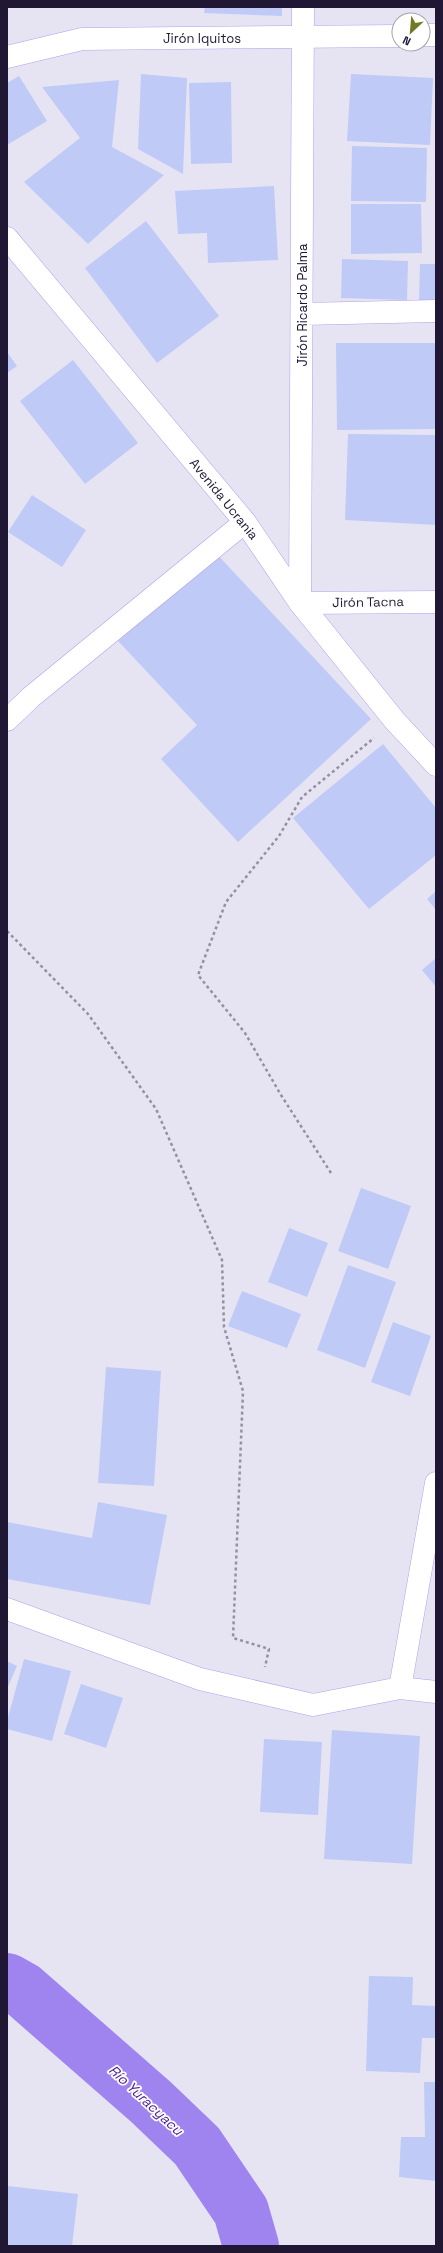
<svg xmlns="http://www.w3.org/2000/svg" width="443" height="2253" viewBox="0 0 443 2253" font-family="'Space Grotesk',sans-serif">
  <rect width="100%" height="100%" fill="#e6e4f3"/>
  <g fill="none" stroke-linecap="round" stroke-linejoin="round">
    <!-- river -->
    <path stroke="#9f83ee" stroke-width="56" d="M7,1981L23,1990L151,2102L197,2146L241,2211L251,2246"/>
  </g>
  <!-- building -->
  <path fill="#bfcaf7" d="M205,7H282V16L204,13Z
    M141,74L187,78L183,174L138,149Z
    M351,74L433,78L430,145L347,141Z
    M19,76L47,121L7,145V83Z
    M119,80L112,147L164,175L88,244L24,182L80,138L42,87Z
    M231,82L232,163L191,164L189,83Z
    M352,146L427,148L426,202L351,201Z
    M274,186L278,260L208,263L207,233L178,234L175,191Z
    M351,204H421L422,253L351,254Z
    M146,221L219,316L157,363L85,268Z
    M342,259L408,261L407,300L341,298Z
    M420,264H436V302L419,301Z
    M336,343H436V429L337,430Z
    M7,352L17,366L7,373Z
    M73,360L138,443L85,484L20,401Z
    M348,434L436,435V525L345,520Z
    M32,495L86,530L62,567L8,532Z
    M215,552L371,719L238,842L161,759L197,725L118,641Z
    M383,744L436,808V855L369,909L293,818Z
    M436,891V910L427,899Z
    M436,958V987L422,970Z
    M361,1188L411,1206L388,1269L338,1251Z
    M289,1228L328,1243L307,1297L268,1282Z
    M348,1265L396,1282L365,1368L317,1350Z
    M242,1291L301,1314L287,1348L228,1326Z
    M393,1322L431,1336L410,1396L371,1382Z
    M106,1367L161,1371L154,1486L98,1483Z
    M98,1502L167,1515L150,1605L7,1579V1522L92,1538Z
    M24,1659L71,1671L52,1741L7,1729V1721Z
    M7,1661L17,1666L7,1689Z
    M81,1684L123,1698L106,1748L64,1734Z
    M332,1730L420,1736L412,1864L324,1859Z
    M264,1739L322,1742L318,1815L260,1812Z
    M369,1976L413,1977L412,2005L436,2006V2038H422L420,2073L366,2071Z
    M424,2082H436V2181L399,2177L401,2137H425Z
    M8,2186L78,2194L72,2246H7Z"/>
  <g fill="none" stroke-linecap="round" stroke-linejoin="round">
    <defs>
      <path id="street" d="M303,7L300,603L436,602
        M423,35H436
        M7,57L82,39L399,36
        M302,314L436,311
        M7,720L31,697L245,522
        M7,1609L200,1679L313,1705L400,1688L436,1692
        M400,1688L436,1483"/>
      <path id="secondary" d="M7,238L245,522L300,603L395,721L436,765"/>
    </defs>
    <!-- street casing -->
    <use href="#street" stroke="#b1a0ea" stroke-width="23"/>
    <!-- secondary casing -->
    <use href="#secondary" stroke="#b1a0ea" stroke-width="23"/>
    <!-- path -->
    <path stroke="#9490a4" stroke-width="2.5" stroke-dasharray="3 3" stroke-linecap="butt" d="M7,931L88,1014L156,1109L222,1260L224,1327L243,1391L233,1638L269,1649L265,1667
      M331,1173L281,1095L245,1033L198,975L226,902L279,836L302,797L374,738"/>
    <!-- street -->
    <use href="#street" stroke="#fff" stroke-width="22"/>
    <!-- secondary -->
    <use href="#secondary" stroke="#fff" stroke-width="22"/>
  </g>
  <g text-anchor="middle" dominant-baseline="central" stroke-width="3.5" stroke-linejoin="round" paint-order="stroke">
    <!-- street labels -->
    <g font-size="13" fill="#1f1734" stroke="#fff">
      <text x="202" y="38">Jirón Iquitos</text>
      <text transform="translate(302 305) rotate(-90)">Jirón Ricardo Palma</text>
      <text transform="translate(224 499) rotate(51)">Avenida Ucrania</text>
      <text transform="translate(368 602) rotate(-1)">Jirón Tacna</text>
    </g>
    <!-- water labels -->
    <g font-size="14" font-style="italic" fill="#4c1796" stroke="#fff">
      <text transform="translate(146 2100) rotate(43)">Río Yuracyacu</text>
    </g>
  </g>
  <!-- border -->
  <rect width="443" height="2253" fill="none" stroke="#1f1734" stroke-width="16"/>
  <!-- north arrow -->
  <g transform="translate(411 32) rotate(206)"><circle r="19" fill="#ffffff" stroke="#a5a2ae"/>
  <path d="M0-3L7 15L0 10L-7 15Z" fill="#727923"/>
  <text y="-6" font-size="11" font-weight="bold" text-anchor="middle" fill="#1f1734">N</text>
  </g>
</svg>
